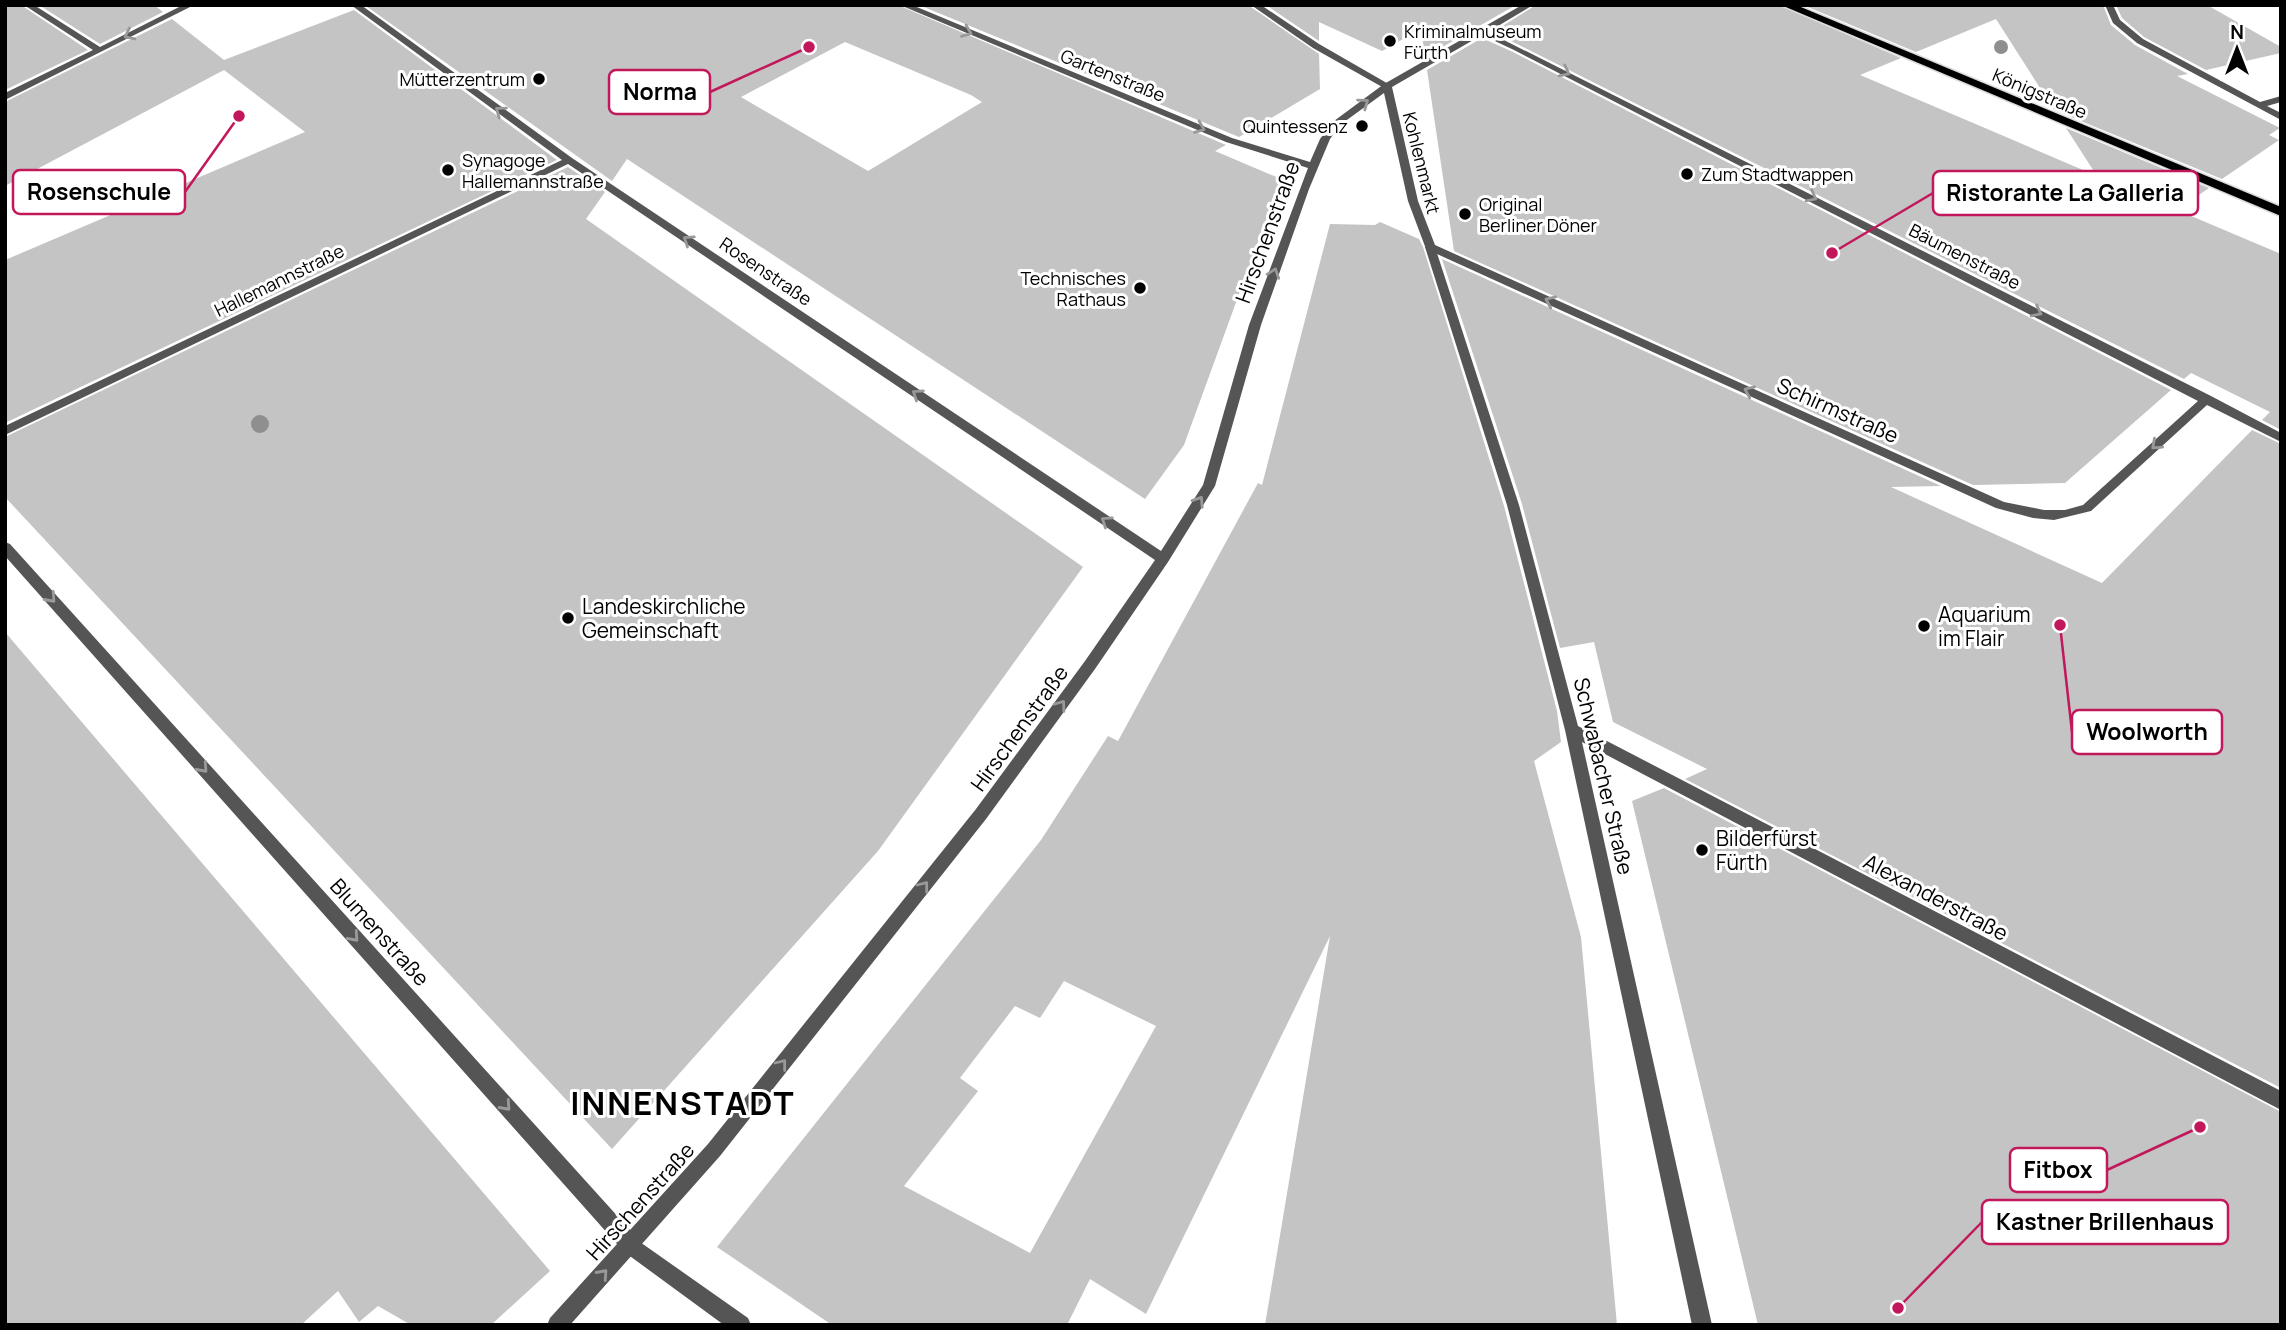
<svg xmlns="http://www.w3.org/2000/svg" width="2286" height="1330" viewBox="0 0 2286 1330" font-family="Manrope,sans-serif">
  <rect width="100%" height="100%" fill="#fff"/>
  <!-- building -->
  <path fill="#c4c4c4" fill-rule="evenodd" d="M5,5H21L88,50L5,90Z
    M39,5H154L163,12L100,44Z
    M898,5L1226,145L1215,151L1281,179L1184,445L1145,499L627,159L612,181L366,6ZM845,42L971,95L982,102L868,171L741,97Z
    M919,5H1248L1319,54L1320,89L1239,137Z
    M1266,5H1516L1425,57L1421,29L1382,51L1319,22V41Z
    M1536,5H1779L1901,58L1860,75L1985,128L2097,176L2066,128L2209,188L2177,210L2281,254V430L2262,420L2270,412L2191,373L2184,379L1493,32Z
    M1803,5H2103L2111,25L2135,45L2188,74L2177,76L2280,128L2269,135L2279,140L2222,179L2054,110L1996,19L1916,52Z
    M2116,5H2207L2281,47V53L2206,70L2144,37L2122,18Z
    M354,10L557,160L5,423V260L305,132L224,70L5,186V102L172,19L224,60Z
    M1482,38L1513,52L2171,390L2065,483L1973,485L1454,251L1427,70Z
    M568,167L605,192L586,219L1083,567L878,851L612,1149L5,497V437Z
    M1380,222L1419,239L1423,247L1504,506L1557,711L1561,742L1534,761L1581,937L1617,1325H1265L1330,936L1146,1314L1090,1279L1067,1325H832L717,1247L1041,840L1108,736L1118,741L1258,483L1262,485L1330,224L1375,225ZM1064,981L1156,1026L1030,1253L904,1186L978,1091L960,1078L1015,1006L1040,1018Z
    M1442,259L1941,486L1891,487L2102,583L2252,430L2281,444V1088L1685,779L1707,769L1613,722L1594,642L1560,648L1522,504Z
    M5,632L550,1271L491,1325H411L378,1306L359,1322L338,1291L301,1325H5Z
    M1664,788L2281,1112V1325H1758L1632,801Z"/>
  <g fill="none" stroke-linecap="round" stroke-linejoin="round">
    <defs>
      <path id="primary" d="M1781,5H1796L2281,207V216Z"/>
    </defs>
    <!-- primary casing -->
    <use href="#primary" stroke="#dbdbdb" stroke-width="3"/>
    <!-- pedestrian -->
    <path fill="#555" fill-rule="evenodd" d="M1251,5H1261L1319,44L1392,86L1384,88L1313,48Z
      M1430,244L1435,247L1519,505L1578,726L2281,1091V1110L1582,742L1712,1325H1692L1565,730L1507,505L1425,247Z
      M630,1235L748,1318L751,1325H724L623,1251L621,1244L623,1237Z"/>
    <!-- minor -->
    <path fill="#555" fill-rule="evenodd" d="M24,5H34L100,47L183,5H194L5,100V93L93,50Z
      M351,5H361L572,158L1161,551L1203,485L1249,325L1308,168L1226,142L900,5H912L1232,138L1310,162L1320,139L1334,121L1384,84L1522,5H1533L1488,32L2211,396L2281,433V442L2207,405L2091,511L2054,520L2033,518L1996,508L1426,249L1408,201L1384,93L1340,125L1330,139L1309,189L1261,325L1215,486L1168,562L1095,669L986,819L720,1156L570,1325H547L550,1318L617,1244L5,556V542L10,544L630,1230L708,1144L976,809L1085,661L1155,560L568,164L5,435V426L562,160ZM1482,35L1514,50L2198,401L2083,505L2065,510H2044L2004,502L1435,245L1418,201L1392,87Z
      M2105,5H2113L2120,20L2143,39L2260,102L2281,96V102L2267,106L2281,113V120L2137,43L2113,23Z"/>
    <!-- primary -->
    <use href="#primary" fill="#000" fill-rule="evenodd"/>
  </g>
  <!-- trees -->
  <g fill="#8f8f8f">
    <circle cx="2001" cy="47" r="7"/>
    <circle cx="260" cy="424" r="9"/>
  </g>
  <!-- one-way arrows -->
  <defs><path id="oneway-chevron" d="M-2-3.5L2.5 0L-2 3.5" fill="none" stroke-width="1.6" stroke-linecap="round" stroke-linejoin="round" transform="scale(1.75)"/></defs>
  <g stroke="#999">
    <use href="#oneway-chevron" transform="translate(967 32) rotate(22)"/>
    <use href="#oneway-chevron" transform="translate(129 35) rotate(154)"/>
    <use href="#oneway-chevron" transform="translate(1565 72) rotate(27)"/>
    <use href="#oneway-chevron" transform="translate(1364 103) rotate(-36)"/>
    <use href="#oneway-chevron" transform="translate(500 111) rotate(-144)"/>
    <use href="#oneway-chevron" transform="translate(1200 128) rotate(22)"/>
    <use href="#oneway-chevron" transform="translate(1812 197) rotate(27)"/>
    <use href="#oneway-chevron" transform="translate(688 240) rotate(-146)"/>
    <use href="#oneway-chevron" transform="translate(1274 273) rotate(-71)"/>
    <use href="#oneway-chevron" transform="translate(1550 301) rotate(-156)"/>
    <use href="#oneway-chevron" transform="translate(2037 312) rotate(27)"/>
    <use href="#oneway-chevron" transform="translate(1749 391) rotate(-156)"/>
    <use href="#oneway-chevron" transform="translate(917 394) rotate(-146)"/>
    <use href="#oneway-chevron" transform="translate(2156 445) rotate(138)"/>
    <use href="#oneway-chevron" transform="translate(1199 501) rotate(-57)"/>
    <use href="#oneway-chevron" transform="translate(1106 521) rotate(-146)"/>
    <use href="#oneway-chevron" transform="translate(51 598) rotate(48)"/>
    <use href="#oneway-chevron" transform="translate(1061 705) rotate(-54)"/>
    <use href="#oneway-chevron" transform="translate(203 768) rotate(48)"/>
    <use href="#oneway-chevron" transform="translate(924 886) rotate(-52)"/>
    <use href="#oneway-chevron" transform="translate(354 937) rotate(48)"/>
    <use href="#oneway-chevron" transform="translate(782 1064) rotate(-52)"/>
    <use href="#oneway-chevron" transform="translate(506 1106) rotate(48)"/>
    <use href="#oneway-chevron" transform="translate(603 1274) rotate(-48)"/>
  </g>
  <!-- markers -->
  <g fill="#000" stroke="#fff" stroke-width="2.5">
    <circle cx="1390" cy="41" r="7"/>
    <circle cx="539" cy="79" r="7"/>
    <circle cx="1362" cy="126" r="7"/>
    <circle cx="448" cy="170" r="7"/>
    <circle cx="1687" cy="174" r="7"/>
    <circle cx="1465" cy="214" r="7"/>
    <circle cx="1140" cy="288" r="7"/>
    <circle cx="568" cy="618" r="7"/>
    <circle cx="1924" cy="626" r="7"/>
    <circle cx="1702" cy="850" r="7"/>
  </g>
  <g text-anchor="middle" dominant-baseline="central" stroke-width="6" stroke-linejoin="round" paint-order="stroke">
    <!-- far-poi labels -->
    <g font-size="18" fill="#000" stroke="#fff" text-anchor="start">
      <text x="1404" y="31">Kriminalmuseum<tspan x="1404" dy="21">Fürth</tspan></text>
      <text x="525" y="79" text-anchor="end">Mütterzentrum</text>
      <text x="1348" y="126" text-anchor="end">Quintessenz</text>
      <text x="462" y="160">Synagoge<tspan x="462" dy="21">Hallemannstraße</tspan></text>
      <text x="1701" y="174">Zum Stadtwappen</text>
      <text x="1479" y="204">Original<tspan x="1479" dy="21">Berliner Döner</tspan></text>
      <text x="1126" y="278" text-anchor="end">Technisches<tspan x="1126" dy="21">Rathaus</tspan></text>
    </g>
    <!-- far-street labels -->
    <g font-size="18" fill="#000" stroke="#fff">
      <text transform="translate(1113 75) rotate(22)">Gartenstraße</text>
      <text transform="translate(2040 93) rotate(23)">Königstraße</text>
      <text transform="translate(1422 163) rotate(76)">Kohlenmarkt</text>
      <text transform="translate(1965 256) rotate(27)">Bäumenstraße</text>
      <text transform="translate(766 271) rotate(34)">Rosenstraße</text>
      <text transform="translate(279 280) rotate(-26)">Hallemannstraße</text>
    </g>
    <!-- street labels -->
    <g font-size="21" fill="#000" stroke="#fff">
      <text transform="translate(1267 232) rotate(-70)">Hirschenstraße</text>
      <text transform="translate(1838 410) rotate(24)">Schirmstraße</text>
      <text transform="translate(1019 728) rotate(-54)">Hirschenstraße</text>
      <text transform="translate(1604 776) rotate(77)">Schwabacher Straße</text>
      <text transform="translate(1936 897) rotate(28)">Alexanderstraße</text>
      <text transform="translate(380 932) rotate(48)">Blumenstraße</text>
      <text transform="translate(640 1201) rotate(-48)">Hirschenstraße</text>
    </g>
    <!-- poi labels -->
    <g font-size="21" fill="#000" stroke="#fff" text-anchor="start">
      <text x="582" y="606">Landeskirchliche<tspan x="582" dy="24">Gemeinschaft</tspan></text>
      <text x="1938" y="614">Aquarium<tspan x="1938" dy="24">im Flair</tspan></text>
      <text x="1716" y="838">Bilderfürst<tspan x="1716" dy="24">Fürth</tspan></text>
    </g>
    <!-- near-district labels -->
    <g font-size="33" font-weight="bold" letter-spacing="2" fill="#000" stroke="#fff">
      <text x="683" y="1102">INNENSTADT</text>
    </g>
  </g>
  <!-- callouts -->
  <path fill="none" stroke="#c2185b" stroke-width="2.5" d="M809 47L710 92M239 116L185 192M1832 253L1933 193M2060 625L2072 732M2200 1127L2107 1170M1898 1308L1982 1222"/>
  <g fill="#c2185b" stroke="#fff" stroke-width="2.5">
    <circle cx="809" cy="47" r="7"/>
    <circle cx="239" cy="116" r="7"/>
    <circle cx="1832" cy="253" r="7"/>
    <circle cx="2060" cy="625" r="7"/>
    <circle cx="2200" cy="1127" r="7"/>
    <circle cx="1898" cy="1308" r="7"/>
  </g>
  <g fill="#fff" stroke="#c2185b" stroke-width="2.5">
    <rect x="609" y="70" width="101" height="44" rx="7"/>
    <rect x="13" y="170" width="172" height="44" rx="7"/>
    <rect x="1933" y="171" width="265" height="44" rx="7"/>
    <rect x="2072" y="710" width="150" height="44" rx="7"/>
    <rect x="2010" y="1148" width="97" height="44" rx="7"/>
    <rect x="1982" y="1200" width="246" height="44" rx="7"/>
  </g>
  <g font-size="23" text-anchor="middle" font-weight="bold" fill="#000">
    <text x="660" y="100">Norma</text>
    <text x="99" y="200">Rosenschule</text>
    <text x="2065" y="201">Ristorante La Galleria</text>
    <text x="2147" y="740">Woolworth</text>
    <text x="2058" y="1178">Fitbox</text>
    <text x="2105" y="1230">Kastner Brillenhaus</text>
  </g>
  <!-- border -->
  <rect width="2286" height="1330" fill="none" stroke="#000000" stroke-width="14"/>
  <!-- north arrow -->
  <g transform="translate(2237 49)" stroke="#ffffff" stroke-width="5" paint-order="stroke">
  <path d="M0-5L12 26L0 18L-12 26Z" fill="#000000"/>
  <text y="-10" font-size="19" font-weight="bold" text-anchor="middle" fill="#000000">N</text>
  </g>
</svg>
